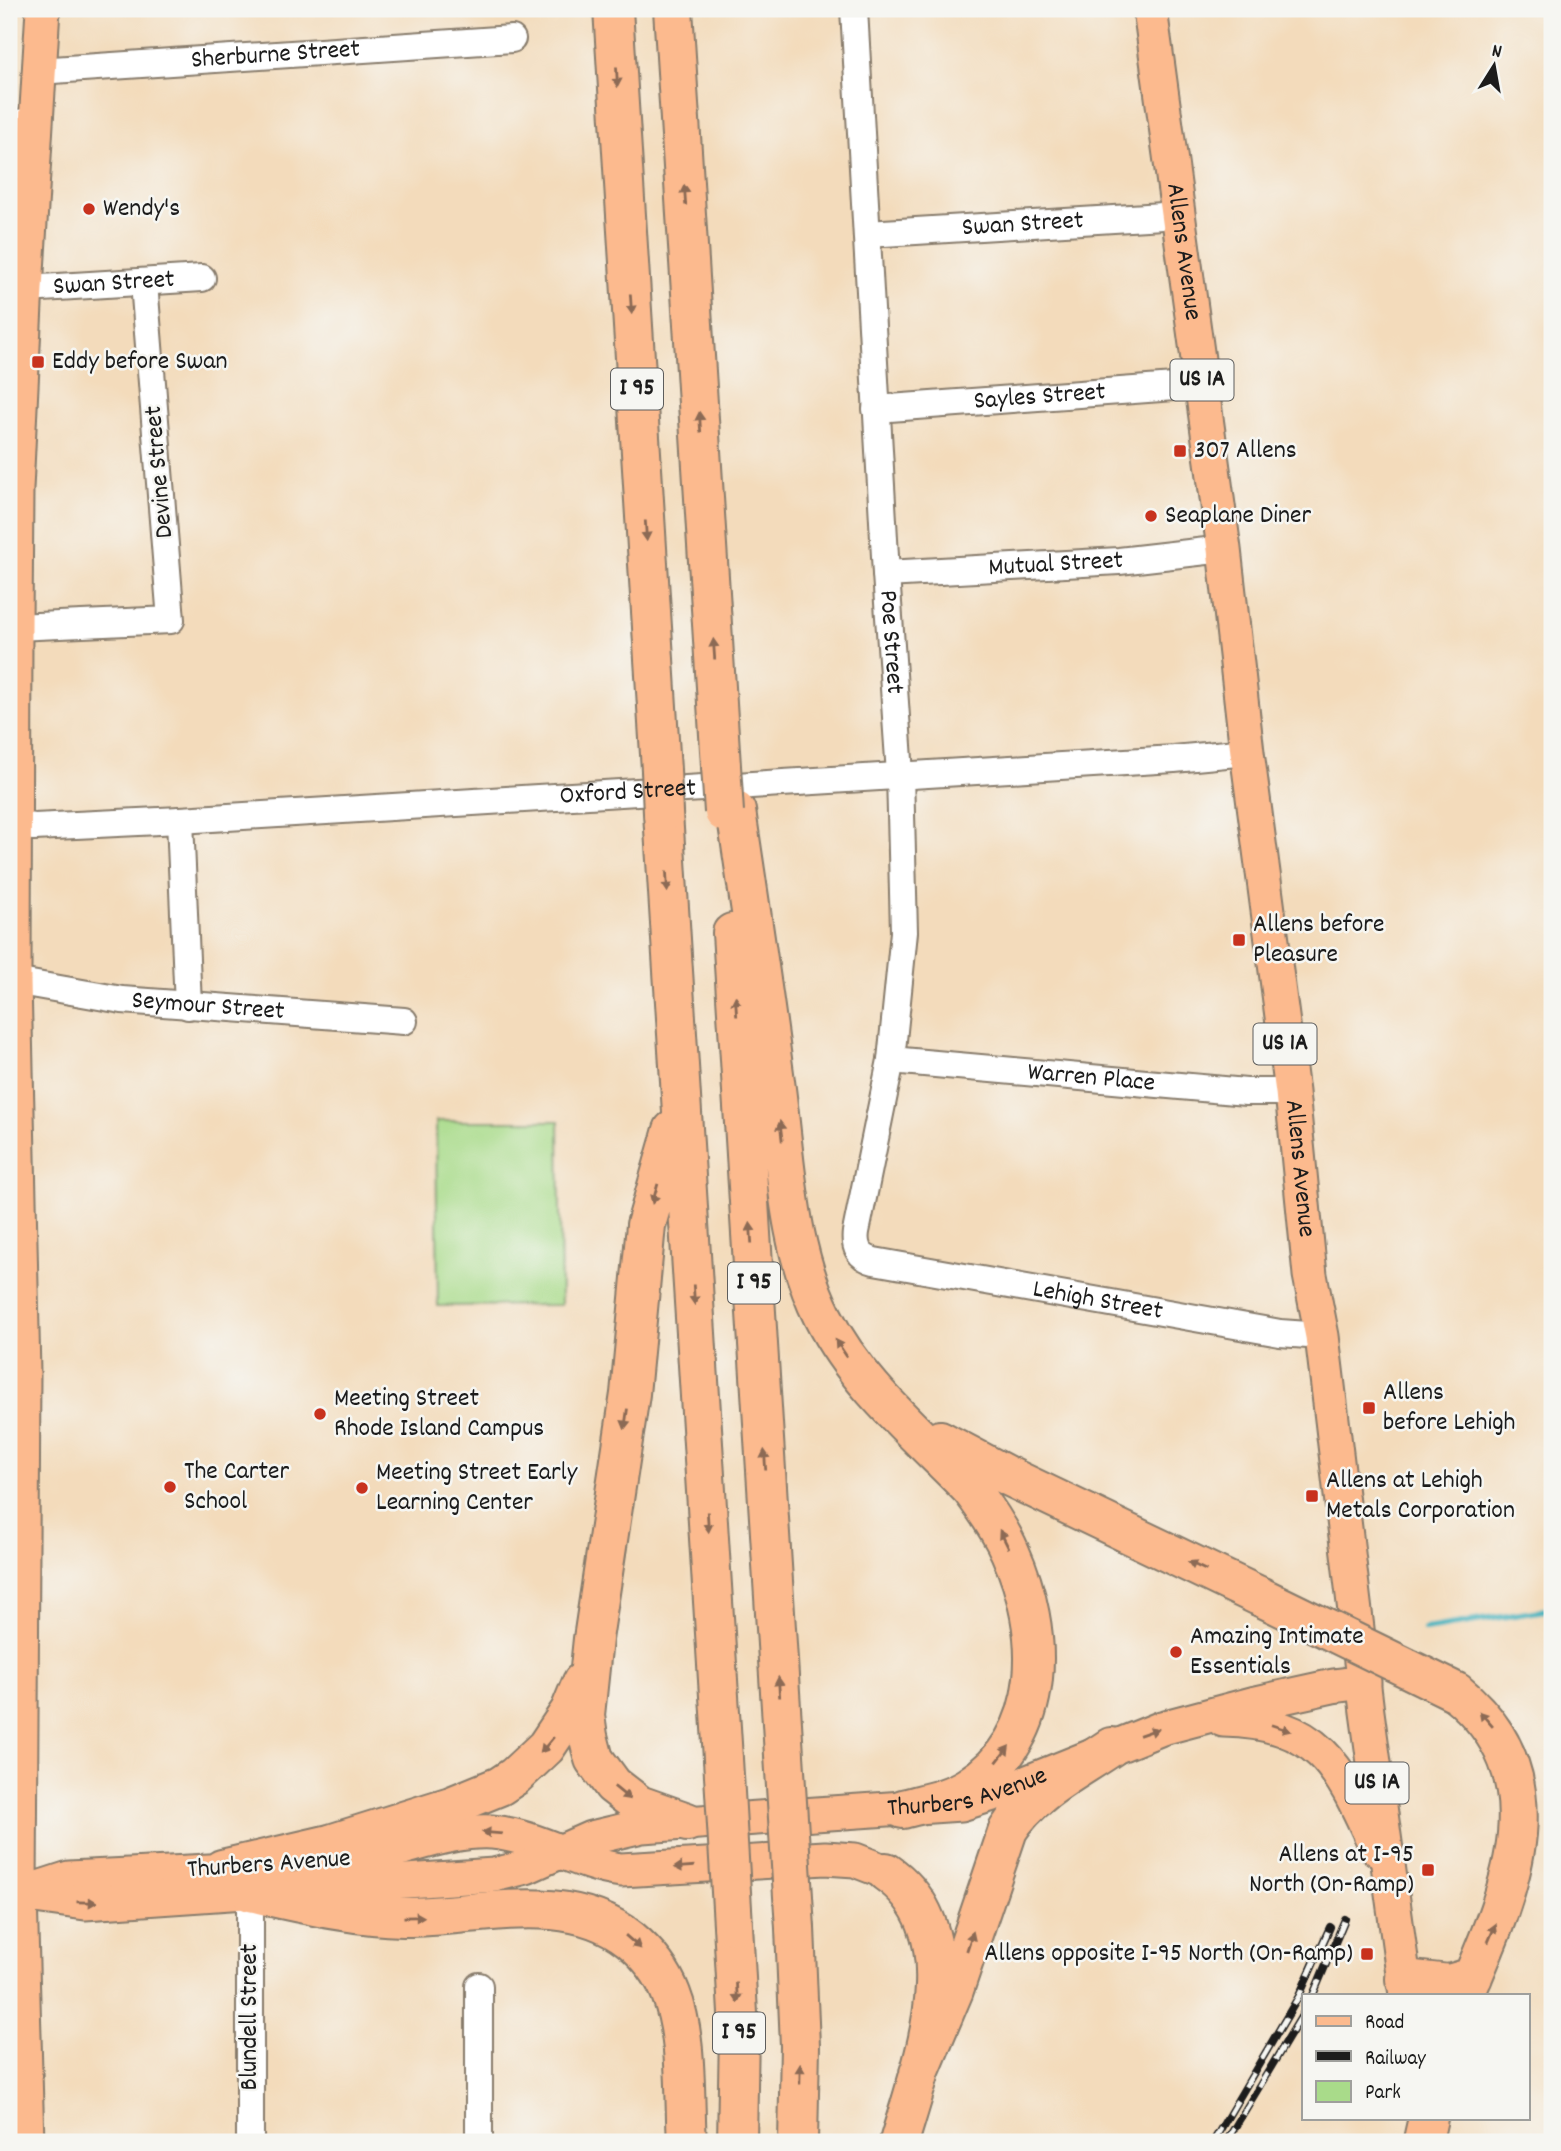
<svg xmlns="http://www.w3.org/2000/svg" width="1561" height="2151" viewBox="0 0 1561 2151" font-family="Dekko,sans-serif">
  <rect width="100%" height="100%" fill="#f6f6f2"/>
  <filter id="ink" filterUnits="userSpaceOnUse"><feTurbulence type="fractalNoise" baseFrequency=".0143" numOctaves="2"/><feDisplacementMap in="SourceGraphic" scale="14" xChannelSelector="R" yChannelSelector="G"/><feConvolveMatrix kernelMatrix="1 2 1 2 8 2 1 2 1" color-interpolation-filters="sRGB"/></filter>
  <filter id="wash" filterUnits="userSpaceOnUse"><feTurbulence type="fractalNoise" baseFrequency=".00686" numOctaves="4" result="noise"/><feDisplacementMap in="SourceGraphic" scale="28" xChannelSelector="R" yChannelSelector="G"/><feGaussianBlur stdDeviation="1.57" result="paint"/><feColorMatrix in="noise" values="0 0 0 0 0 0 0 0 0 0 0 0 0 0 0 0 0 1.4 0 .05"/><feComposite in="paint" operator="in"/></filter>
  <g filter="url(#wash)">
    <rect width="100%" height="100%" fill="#f3dbbb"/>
    <!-- green -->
    <path fill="#a9db8a" stroke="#627c53" stroke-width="2" d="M436,1121H559L561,1305L438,1306Z"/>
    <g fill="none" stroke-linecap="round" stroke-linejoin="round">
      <!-- stream -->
      <path stroke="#40b0bb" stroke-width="6" d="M1425,1629L1552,1609"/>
    </g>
  </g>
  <g filter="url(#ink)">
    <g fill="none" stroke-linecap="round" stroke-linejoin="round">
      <defs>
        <g id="minor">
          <path id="s1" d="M854,9L886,574L900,774L904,932L891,1060L856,1232C854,1247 859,1257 874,1261L1280,1333L1322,1336"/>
          <path id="s2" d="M38,71L512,39"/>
          <path d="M9,124L35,121"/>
          <path id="s3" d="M867,234L1179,215"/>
          <path id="s4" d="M26,289L202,278"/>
          <path id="s5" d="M876,409L1202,385"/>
          <path id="s6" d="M886,574L1119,561L1224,549"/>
          <path d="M15,627L171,620L144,283"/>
          <path d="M180,820L188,1006"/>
          <path id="s7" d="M9,824L34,827L180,820L1174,759L1247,752"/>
          <path id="s8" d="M14,981L122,1000L404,1021"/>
          <path id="s9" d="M891,1060L1246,1092H1292"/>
          <path d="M250,2142V1892"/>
          <path d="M479,2142V1986"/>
        </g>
        <g id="major">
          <path id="s10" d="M1150,9L1224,549L1247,752L1292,1092L1310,1275L1322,1336L1367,1712L1406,1995"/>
          <path d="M1223,1720C1322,1722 1340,1768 1377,1849"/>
          <path d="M313,1867C344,1863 373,1856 403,1848C432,1840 462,1830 492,1832C538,1836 576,1864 621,1870L825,1858L855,1860L886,1872"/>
          <path d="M29,1891L69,1878L249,1869"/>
          <path id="s11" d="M9,1895L20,1894L85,1903L494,1875L526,1867L591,1838L642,1826L961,1804L1018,1786L1162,1728L1256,1703L1333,1686L1364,1682"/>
          <path d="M27,2142L20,1894L23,1373L14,981L15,627L16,489L25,305L43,9"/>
        </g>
        <path id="highway" d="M613,9L661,770
          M673,9L721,766
          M736,811C750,904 764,996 776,1089C786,1165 788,1248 823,1317C857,1385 919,1435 971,1489C986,1509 1000,1529 1010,1552C1045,1630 1050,1736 968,1787C949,1799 925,1803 903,1809
          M663,813L723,1759
          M732,933L784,1755
          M673,1130L646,1225L630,1394L593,1639L585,1715L588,1736L594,1759L613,1785L639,1805L687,1822
          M940,1440L1008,1476L1259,1596
          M1456,1692C1561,1778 1510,1890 1465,1995
          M222,1869L330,1844L451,1806L500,1786L515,1776L546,1747L570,1711L582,1682
          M886,1872C973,1932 923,2060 899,2142
          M250,1892C300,1903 352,1916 403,1917C477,1918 566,1888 630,1939C648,1954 663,1973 671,1994C688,2037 684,2096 687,2142
          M733,1925L739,2031L737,2142
          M795,1928L800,2046L798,2142
          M1405,1979L1449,1984L1473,1977
          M919,2073L954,1990L1008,1830C1031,1793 1076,1771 1111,1747
          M1423,2140L1428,2118"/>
      </defs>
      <!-- minor casing -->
      <use href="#minor" stroke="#887c6c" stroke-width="30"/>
      <!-- major casing -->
      <use href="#major" stroke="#887c6c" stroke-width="37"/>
      <!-- highway casing -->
      <use href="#highway" stroke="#887c6c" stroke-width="42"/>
      <!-- minor -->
      <use href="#minor" stroke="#fff" stroke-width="26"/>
      <!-- major -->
      <use href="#major" stroke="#fcba8e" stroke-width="33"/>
      <!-- highway -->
      <use href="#highway" stroke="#fcba8e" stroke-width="38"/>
      <defs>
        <path id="rail" d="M1313,1995L1345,1919
          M1213,2142L1299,1996L1330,1927
          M1226,2142L1304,2012"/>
      </defs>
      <!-- rail casing -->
      <use href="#rail" stroke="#1c1c1c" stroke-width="8"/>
      <!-- rail -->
      <use href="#rail" stroke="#f6f6f2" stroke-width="5" stroke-dasharray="16" stroke-linecap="butt"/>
      <defs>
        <path id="highway-bridge" d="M721,766L724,812
          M661,770L663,813
          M1259,1596L1456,1692
          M784,1755L795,1928
          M723,1759L733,1925"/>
      </defs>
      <!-- highway-bridge casing -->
      <use href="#highway-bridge" stroke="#887c6c" stroke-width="42" stroke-linecap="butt"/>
      <!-- highway-bridge -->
      <use href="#highway-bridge" stroke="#fcba8e" stroke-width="38"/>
    </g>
    <!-- one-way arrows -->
    <defs><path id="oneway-solid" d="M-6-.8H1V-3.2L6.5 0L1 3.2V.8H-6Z" transform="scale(1.75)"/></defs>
    <g fill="#8c6b55">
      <use href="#oneway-solid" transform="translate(617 77) rotate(87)"/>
      <use href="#oneway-solid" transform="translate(685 195) rotate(-94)"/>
      <use href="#oneway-solid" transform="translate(631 304) rotate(86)"/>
      <use href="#oneway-solid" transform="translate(700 422) rotate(-94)"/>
      <use href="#oneway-solid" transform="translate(646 531) rotate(86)"/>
      <use href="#oneway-solid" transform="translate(714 649) rotate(-94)"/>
      <use href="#oneway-solid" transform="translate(667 882) rotate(87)"/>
      <use href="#oneway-solid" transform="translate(736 1006) rotate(-94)"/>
      <use href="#oneway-solid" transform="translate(781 1131) rotate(-97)"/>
      <use href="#oneway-solid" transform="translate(655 1194) rotate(106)"/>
      <use href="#oneway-solid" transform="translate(751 1233) rotate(-94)"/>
      <use href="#oneway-solid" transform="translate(694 1295) rotate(86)"/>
      <use href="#oneway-solid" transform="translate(841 1348) rotate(-124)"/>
      <use href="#oneway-solid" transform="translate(626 1419) rotate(98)"/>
      <use href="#oneway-solid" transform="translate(765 1460) rotate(-94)"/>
      <use href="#oneway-solid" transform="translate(708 1522) rotate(86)"/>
      <use href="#oneway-solid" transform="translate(1004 1539) rotate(-117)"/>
      <use href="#oneway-solid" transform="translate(1197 1566) rotate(-155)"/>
      <use href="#oneway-solid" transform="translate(779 1687) rotate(-94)"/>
      <use href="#oneway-solid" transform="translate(1486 1719) rotate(-131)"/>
      <use href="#oneway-solid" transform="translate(1281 1728) rotate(18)"/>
      <use href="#oneway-solid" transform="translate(1149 1732) rotate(-19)"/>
      <use href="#oneway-solid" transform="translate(547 1745) rotate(130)"/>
      <use href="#oneway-solid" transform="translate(1003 1754) rotate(-52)"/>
      <use href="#oneway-solid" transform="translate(622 1793) rotate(39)"/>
      <use href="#oneway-solid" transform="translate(492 1833) rotate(-175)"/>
      <use href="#oneway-solid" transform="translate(684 1867) rotate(176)"/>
      <use href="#oneway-solid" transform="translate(87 1902) rotate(1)"/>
      <use href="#oneway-solid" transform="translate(414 1917) rotate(-1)"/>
      <use href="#oneway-solid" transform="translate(1492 1933) rotate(-67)"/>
      <use href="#oneway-solid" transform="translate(970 1941) rotate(-72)"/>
      <use href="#oneway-solid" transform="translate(633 1942) rotate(41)"/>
      <use href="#oneway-solid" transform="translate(737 1993) rotate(87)"/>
      <use href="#oneway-solid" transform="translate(800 2074) rotate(-89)"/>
    </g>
  </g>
  <!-- markers -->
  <g fill="#c8321e" stroke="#f6f6f2" stroke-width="2.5">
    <circle cx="89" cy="209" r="7"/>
    <rect x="31" y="355" width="14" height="14" rx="3.5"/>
    <rect x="1173" y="444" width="14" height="14" rx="3.5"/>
    <circle cx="1151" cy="516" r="7"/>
    <rect x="1232" y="933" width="14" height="14" rx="3.5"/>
    <rect x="1362" y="1401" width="14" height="14" rx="3.5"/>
    <circle cx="320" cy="1414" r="7"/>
    <circle cx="170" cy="1487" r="7"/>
    <circle cx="362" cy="1488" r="7"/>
    <rect x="1305" y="1489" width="14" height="14" rx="3.5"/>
    <circle cx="1176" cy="1652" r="7"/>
    <rect x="1421" y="1863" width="14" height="14" rx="3.5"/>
    <rect x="1360" y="1947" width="14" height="14" rx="3.5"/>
  </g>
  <g text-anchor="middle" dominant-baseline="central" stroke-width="5" stroke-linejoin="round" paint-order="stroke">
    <!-- shield labels -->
    <g fill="#f6f6f2" stroke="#5d5d5c" stroke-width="2">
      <rect x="1170.5" y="359.5" width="63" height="41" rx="5"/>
      <rect x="611" y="368.5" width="52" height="41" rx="5"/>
      <rect x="1253.5" y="1023.5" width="63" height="41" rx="5"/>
      <rect x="728" y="1262.5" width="52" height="41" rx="5"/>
      <rect x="1345.5" y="1762.5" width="63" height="41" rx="5"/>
      <rect x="713" y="2012.5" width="52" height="41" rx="5"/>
    </g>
    <g font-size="24" font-weight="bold" fill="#1c1c1c">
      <text x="1202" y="380">US 1A</text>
      <text x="637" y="389">I 95</text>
      <text x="1285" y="1044">US 1A</text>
      <text x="754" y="1283">I 95</text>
      <text x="1377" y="1783">US 1A</text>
      <text x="739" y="2033">I 95</text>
    </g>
    <!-- street labels -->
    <g font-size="26" fill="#1c1c1c" stroke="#f6f6f2">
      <text stroke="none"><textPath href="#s2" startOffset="238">Sherburne Street</textPath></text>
      <text stroke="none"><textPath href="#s3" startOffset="156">Swan Street</textPath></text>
      <text stroke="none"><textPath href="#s10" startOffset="245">Allens Avenue</textPath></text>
      <text stroke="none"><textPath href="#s4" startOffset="88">Swan Street</textPath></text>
      <text stroke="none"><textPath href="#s5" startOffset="164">Sayles Street</textPath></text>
      <text transform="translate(160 472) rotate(-95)">Devine Street</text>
      <text stroke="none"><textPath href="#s6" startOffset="170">Mutual Street</textPath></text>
      <text stroke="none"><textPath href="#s1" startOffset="634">Poe Street</textPath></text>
      <text stroke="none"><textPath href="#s7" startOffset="620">Oxford Street</textPath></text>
      <text stroke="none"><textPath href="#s8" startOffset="196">Seymour Street</textPath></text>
      <text stroke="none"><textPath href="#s9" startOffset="201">Warren Place</textPath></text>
      <text stroke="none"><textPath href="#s10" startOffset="1169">Allens Avenue</textPath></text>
      <text stroke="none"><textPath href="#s1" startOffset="1494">Lehigh Street</textPath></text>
      <text stroke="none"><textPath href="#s11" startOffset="971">Thurbers Avenue</textPath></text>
      <text transform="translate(269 1865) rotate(-4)">Thurbers Avenue</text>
      <text transform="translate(250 2017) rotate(-90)">Blundell Street</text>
    </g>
    <!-- poi labels -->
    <g font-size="26" fill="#1c1c1c" stroke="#f6f6f2" text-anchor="start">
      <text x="103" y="209">Wendy's</text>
      <text x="52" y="362">Eddy before Swan</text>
      <text x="1194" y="451">307 Allens</text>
      <text x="1165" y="516">Seaplane Diner</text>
      <text x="1253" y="925">Allens before<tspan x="1253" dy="30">Pleasure</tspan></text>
      <text x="1383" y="1393">Allens<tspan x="1383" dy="30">before Lehigh</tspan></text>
      <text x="334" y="1399">Meeting Street<tspan x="334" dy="30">Rhode Island Campus</tspan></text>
      <text x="184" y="1472">The Carter<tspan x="184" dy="30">School</tspan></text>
      <text x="376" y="1473">Meeting Street Early<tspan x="376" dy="30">Learning Center</tspan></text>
      <text x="1326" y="1481">Allens at Lehigh<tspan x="1326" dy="30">Metals Corporation</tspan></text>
      <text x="1190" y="1637">Amazing Intimate<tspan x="1190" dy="30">Essentials</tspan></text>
      <text x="1414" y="1855" text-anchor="end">Allens at I-95<tspan x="1414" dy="30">North (On-Ramp)</tspan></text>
      <text x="1353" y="1954" text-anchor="end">Allens opposite I-95 North (On-Ramp)</text>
    </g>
  </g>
  <!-- margin -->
  <rect width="1561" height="2151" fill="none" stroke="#f6f6f2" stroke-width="35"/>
  <!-- legend -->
  <rect x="1302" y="1994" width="228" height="126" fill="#f6f6f2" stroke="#9f9f9c" stroke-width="2"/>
  <rect x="1316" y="2016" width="35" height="10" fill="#fcba8e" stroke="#9f9f9c" stroke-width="2"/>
  <text x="1365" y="2028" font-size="21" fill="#1c1c1c">Road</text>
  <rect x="1316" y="2051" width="35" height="10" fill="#1c1c1c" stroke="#9f9f9c" stroke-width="2"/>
  <text x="1365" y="2064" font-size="21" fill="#1c1c1c">Railway</text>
  <rect x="1316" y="2081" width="35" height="21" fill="#a9db8a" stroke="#9f9f9c" stroke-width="2"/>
  <text x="1365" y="2098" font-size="21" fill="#1c1c1c">Park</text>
  <!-- north arrow -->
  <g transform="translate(1494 66) rotate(11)" stroke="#f6f6f2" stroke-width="5" paint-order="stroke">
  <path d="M0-5L12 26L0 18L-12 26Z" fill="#1c1c1c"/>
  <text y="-10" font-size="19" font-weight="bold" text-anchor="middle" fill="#1c1c1c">N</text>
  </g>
</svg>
